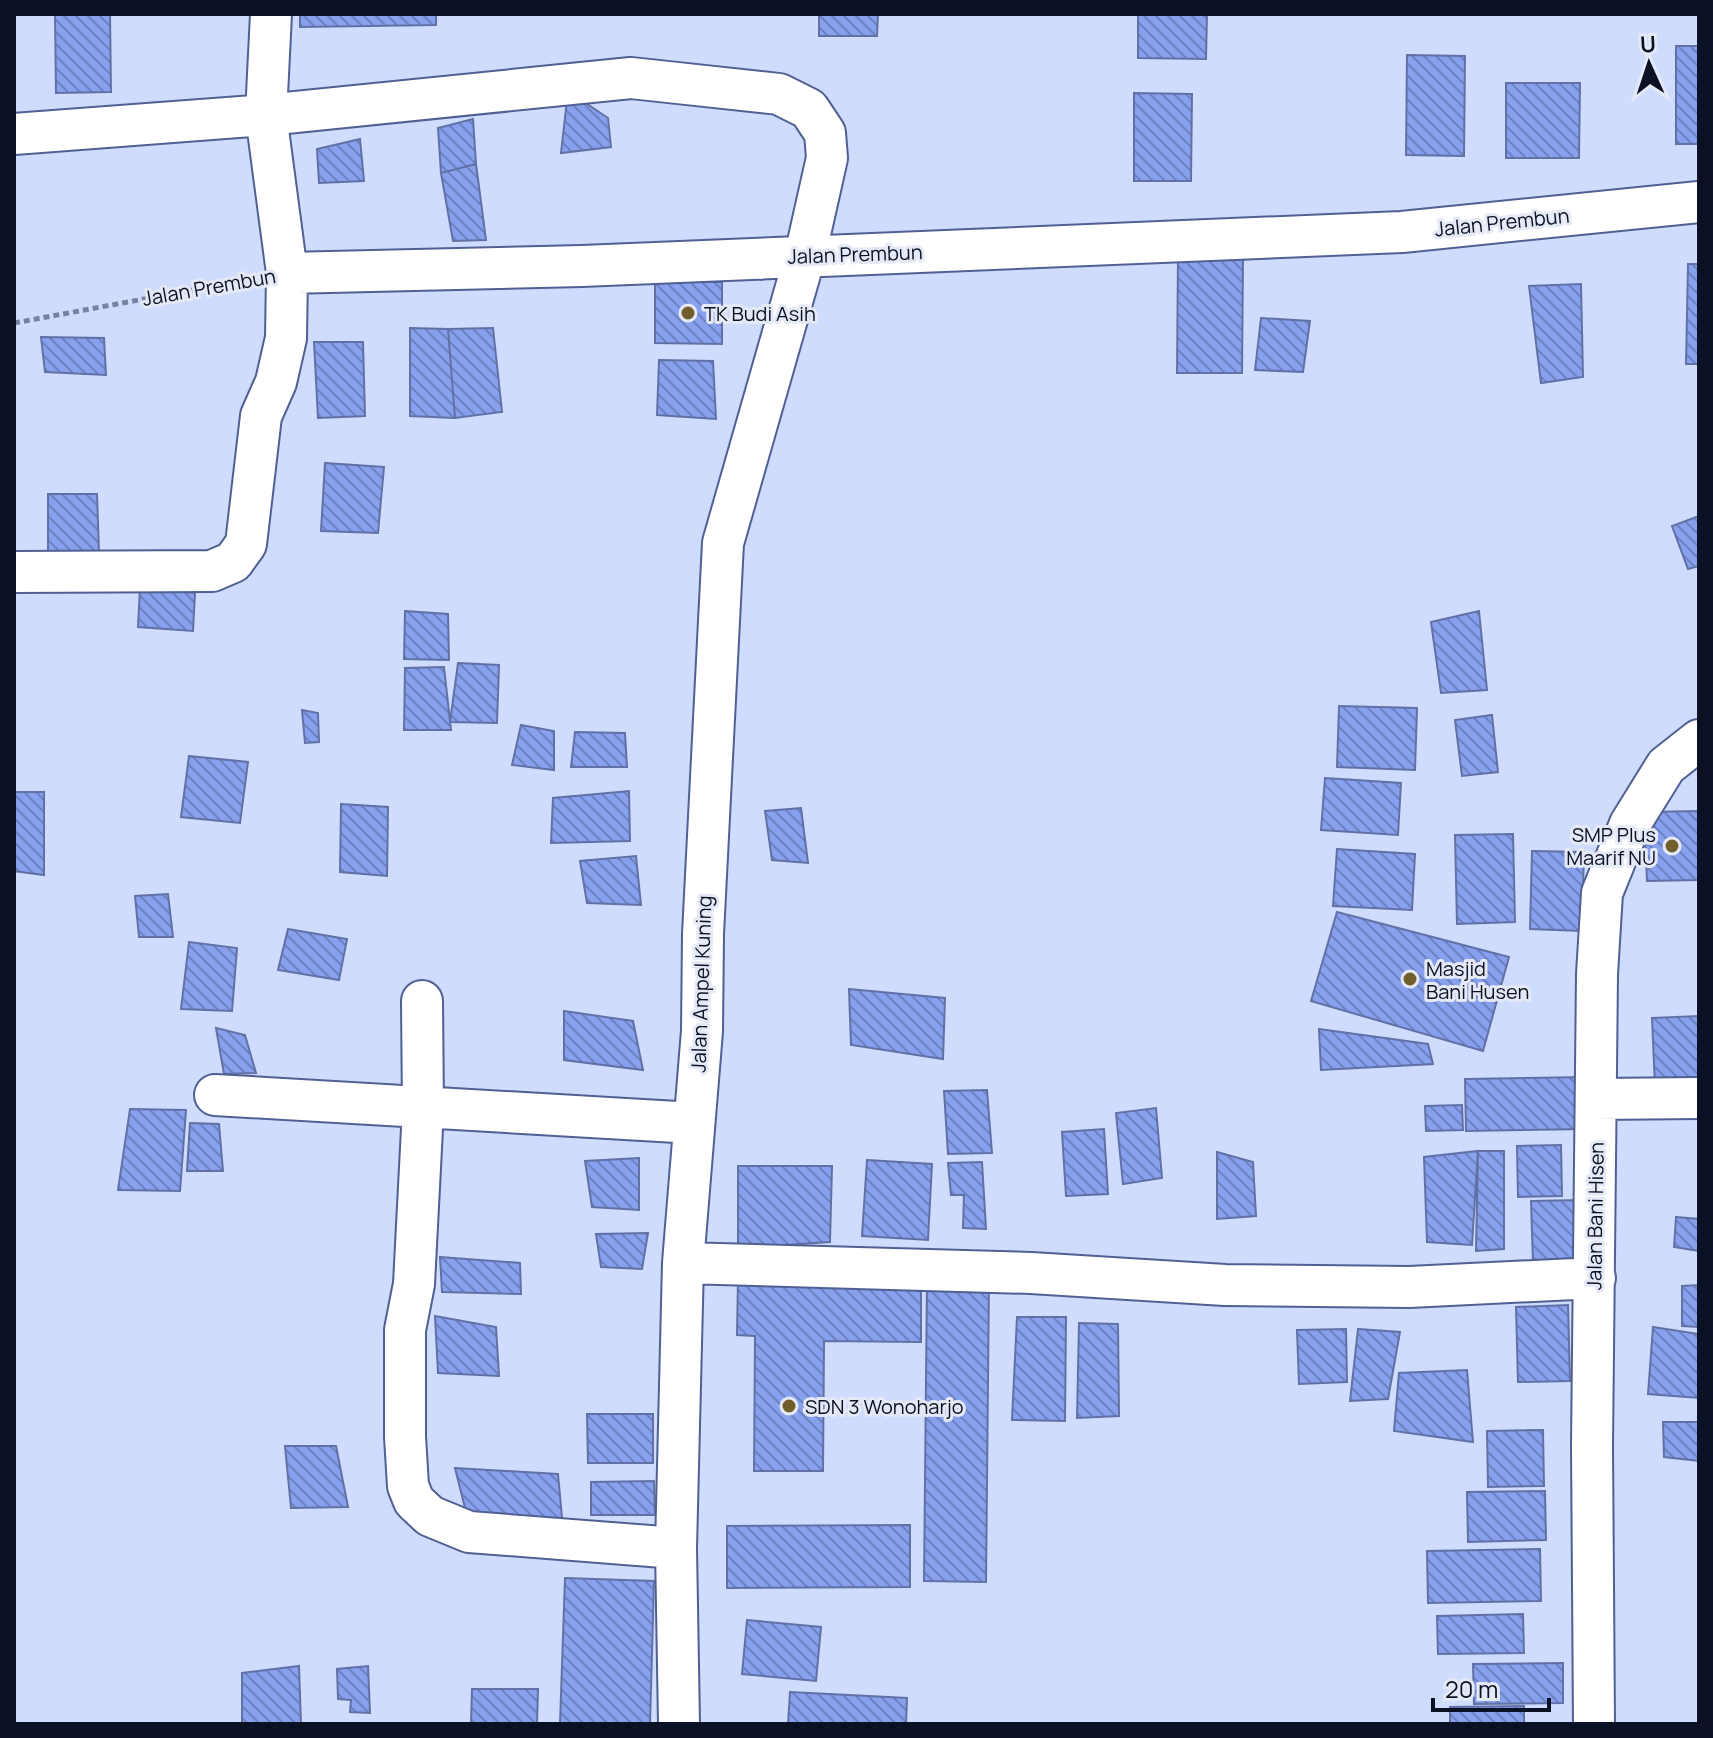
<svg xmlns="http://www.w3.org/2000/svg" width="1713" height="1738" viewBox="0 0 1713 1738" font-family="Manrope,sans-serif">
  <defs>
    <pattern id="building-back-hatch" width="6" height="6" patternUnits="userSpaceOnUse" patternTransform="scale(2)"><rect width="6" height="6" fill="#88a1ee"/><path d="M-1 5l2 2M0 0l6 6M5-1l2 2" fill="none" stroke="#6d82c1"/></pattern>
  </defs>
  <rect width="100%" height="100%" fill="#cfdcfe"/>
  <!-- building -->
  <path fill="url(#building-back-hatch)" stroke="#6171a5" stroke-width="2" d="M55,14H110L111,92L56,93Z
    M300,14H436V25L300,27Z
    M819,14H878L877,36H819Z
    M1138,14H1207L1206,59L1138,58Z
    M1676,46H1699V144H1676Z
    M1407,55L1465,56L1464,156L1406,155Z
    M1506,83H1580L1579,158H1506Z
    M568,91L608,118L611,147L561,153Z
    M1134,93L1192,94L1191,181H1134Z
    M473,119L476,164L441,173L438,128Z
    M360,139L364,181L319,183L317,149Z
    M476,164L486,240L453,241L441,173Z
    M1178,258H1243L1242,373H1177Z
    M1688,264H1699V364H1686Z
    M655,282H722V344L655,343Z
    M1581,284L1583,377L1541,383L1529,286Z
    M1261,318L1310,321L1303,372L1255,370Z
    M410,328L448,329L455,418L410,416Z
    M493,328L502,412L455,418L448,329Z
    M41,337L104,338L106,375L45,372Z
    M314,342H363L365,416L318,418Z
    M659,360L713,361L716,419L657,415Z
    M325,463L384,467L378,533L321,531Z
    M48,494H97L99,552L48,554Z
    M1699,516V566L1688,569L1672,526Z
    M140,588L195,593L193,631L138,627Z
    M405,611L448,614L449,660L404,659Z
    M1479,611L1487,690L1441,693L1431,622Z
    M458,663L499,665L497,723L450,722Z
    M444,667L451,730H404L405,668Z
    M1339,706L1417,708L1415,770L1337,767Z
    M302,710L318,713L319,742L305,743Z
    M1492,715L1498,772L1462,776L1455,720Z
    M521,725L554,731V770L512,765Z
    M575,732L625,733L627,767H571Z
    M189,756L248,762L240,823L181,817Z
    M1325,778L1401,783L1398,835L1321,830Z
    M629,791L630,841L551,843L553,798Z
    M14,792H44V875L14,871Z
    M341,804L388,807L387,876L340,872Z
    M801,808L808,863L772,860L765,811Z
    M1699,811V880L1647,881L1644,812Z
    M1513,834L1515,922L1457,924L1455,835Z
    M1337,849L1415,854L1412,910L1333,906Z
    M1532,851L1584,852L1582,931L1530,929Z
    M636,856L641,905L587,903L580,861Z
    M168,894L173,937H139L135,896Z
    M1337,912L1509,957L1483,1051L1311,1001Z
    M288,929L347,939L339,980L278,970Z
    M189,942L237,948L232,1011L181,1009Z
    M849,989L945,998L943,1059L851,1045Z
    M564,1011L633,1021L643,1070L564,1060Z
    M1699,1016V1084L1655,1086L1652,1018Z
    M216,1028L245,1035L256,1073L224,1074Z
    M1319,1029L1428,1044L1433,1064L1321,1070Z
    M1585,1077L1586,1129L1466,1131L1465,1079Z
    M987,1090L992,1153L948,1154L944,1091Z
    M1462,1105L1463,1130L1426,1131L1425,1106Z
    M1156,1108L1162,1178L1123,1184L1116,1113Z
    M130,1109L186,1110L180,1191L118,1190Z
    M190,1123L219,1124L223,1171H187Z
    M1104,1129L1108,1194L1066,1196L1062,1132Z
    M1561,1145L1562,1196L1518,1197L1517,1146Z
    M1478,1151L1472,1245L1427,1242L1424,1157Z
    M1478,1151H1504V1249L1476,1251Z
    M1217,1152L1253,1162L1256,1216L1217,1219Z
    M639,1158V1210L592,1207L585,1161Z
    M867,1160L932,1164L928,1240L862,1236Z
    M982,1162L986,1229L963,1228L964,1195H951L948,1163Z
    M738,1166H832L830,1242L738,1248Z
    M1581,1200L1583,1261L1533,1263L1531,1201Z
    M1676,1217L1699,1219V1251L1674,1247Z
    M648,1233L642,1269L601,1267L596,1234Z
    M440,1257L520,1263L521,1294L442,1292Z
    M738,1279L921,1280V1342L824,1341L823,1471H754L755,1336L737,1335Z
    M927,1280H989L986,1582L924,1581Z
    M1699,1285V1327L1682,1326V1286Z
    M1568,1305L1570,1381L1518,1382L1516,1307Z
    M435,1316L496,1327L499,1376L438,1373Z
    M1017,1317H1066L1065,1421L1012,1420Z
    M1079,1323L1118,1324L1119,1416L1077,1418Z
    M1653,1327L1699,1334V1398L1648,1394Z
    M1346,1329L1347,1382L1299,1384L1297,1330Z
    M1358,1329L1400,1332L1388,1399L1350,1401Z
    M1467,1370L1473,1442L1394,1431L1399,1373Z
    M587,1414H653V1463H588Z
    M1663,1422H1699V1461L1664,1457Z
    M1543,1430L1544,1486L1488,1487L1487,1431Z
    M285,1446H336L348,1507L291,1508Z
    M455,1468L558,1474L563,1529L468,1520Z
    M654,1481L655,1515H591V1482Z
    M1545,1491L1546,1540L1468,1542L1467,1492Z
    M910,1525V1587L727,1588V1526Z
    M1540,1549L1541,1601L1428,1603L1427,1551Z
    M565,1578L654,1581L650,1724H560Z
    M1523,1614L1524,1653L1438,1654L1437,1616Z
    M747,1620L821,1627L816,1681L742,1674Z
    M1563,1663V1703L1474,1704L1473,1664Z
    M299,1666L301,1724H242V1673Z
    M368,1666L370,1713L350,1712L351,1700L338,1699L337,1669Z
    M472,1689H538L537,1724H471Z
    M790,1692L907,1698L906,1724H788Z
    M1524,1706V1724H1450V1707Z"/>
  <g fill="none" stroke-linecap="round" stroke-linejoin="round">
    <defs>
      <path id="minor" d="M14,134L266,115L631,78L779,94L809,109L825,133L827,158L805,256L723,543L703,934L702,1031L683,1263L676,1548L679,1724
        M287,273L582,266L1402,232L1699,202
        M14,572L212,571L233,562L246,544L261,416L276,382L286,338L287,273L266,115L271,14
        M422,1001L423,1109L414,1284L405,1330V1437L408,1486L414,1501L430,1516L469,1532L676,1548
        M215,1095L694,1123
        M1596,1099L1699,1098
        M683,1263L1031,1273L1225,1285L1409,1287L1595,1278
        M1594,1724L1592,1445L1597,974L1602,893L1630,824L1666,766L1699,740"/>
    </defs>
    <!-- minor casing -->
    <use href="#minor" stroke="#506092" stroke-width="44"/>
    <!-- path -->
    <path stroke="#78829e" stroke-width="5" stroke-dasharray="6 4" stroke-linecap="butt" d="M14,323L247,280"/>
    <!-- minor -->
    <use href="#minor" stroke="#fff" stroke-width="40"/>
  </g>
  <!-- markers -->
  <g fill="#705e2c" stroke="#e5e9f5" stroke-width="3">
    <circle cx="688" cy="313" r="8"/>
    <circle cx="1672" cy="846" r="8"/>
    <circle cx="1410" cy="979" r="8"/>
    <circle cx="789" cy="1406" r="8"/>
  </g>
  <g text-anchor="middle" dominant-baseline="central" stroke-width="6" stroke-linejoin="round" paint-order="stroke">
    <!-- street labels -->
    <g font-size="20" fill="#0b1125" stroke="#e5e9f5">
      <text transform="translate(1502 222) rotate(-6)">Jalan Prembun</text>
      <text transform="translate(855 254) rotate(-2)">Jalan Prembun</text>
      <text transform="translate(209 287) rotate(-10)">Jalan Prembun</text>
      <text transform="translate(701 984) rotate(-88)">Jalan Ampel Kuning</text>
      <text transform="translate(1595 1216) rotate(-89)">Jalan Bani Hisen</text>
    </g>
    <!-- poi labels -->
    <g font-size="20" fill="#0b1125" stroke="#e5e9f5" text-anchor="start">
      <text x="704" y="313">TK Budi Asih</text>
      <text x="1656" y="834" text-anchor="end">SMP Plus<tspan x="1656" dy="23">Maarif NU</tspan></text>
      <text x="1426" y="968">Masjid<tspan x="1426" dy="23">Bani Husen</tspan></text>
      <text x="805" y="1406">SDN 3 Wonoharjo</text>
    </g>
  </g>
  <!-- border -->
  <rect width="1713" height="1738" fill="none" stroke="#0b1125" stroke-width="32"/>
  <!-- north arrow -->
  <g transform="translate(1649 64) rotate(357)" stroke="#e5e9f5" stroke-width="6" paint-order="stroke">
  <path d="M0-6L14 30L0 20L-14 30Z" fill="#0b1125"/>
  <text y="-12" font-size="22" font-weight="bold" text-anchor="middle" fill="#0b1125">U</text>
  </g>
  <!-- scale -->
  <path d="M1433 1698v12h116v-12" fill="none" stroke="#0b1125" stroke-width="4"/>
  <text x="1445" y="1698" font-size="24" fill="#0b1125" stroke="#e5e9f5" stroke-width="6" paint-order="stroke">20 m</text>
</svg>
